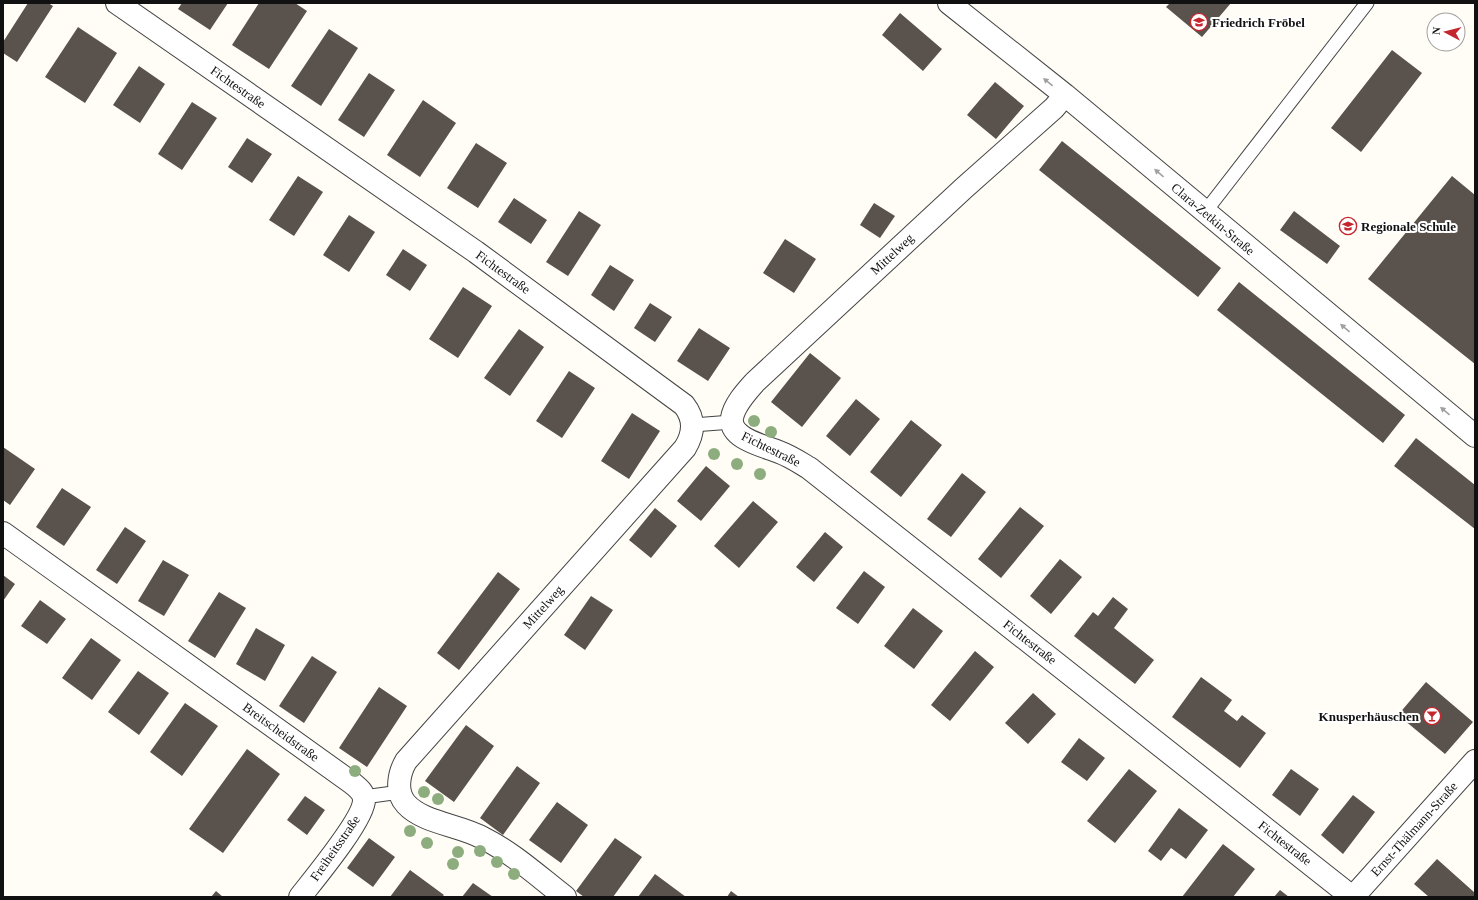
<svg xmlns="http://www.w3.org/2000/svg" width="1478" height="900" viewBox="0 0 1478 900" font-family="Georgia,serif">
  <rect width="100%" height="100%" fill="#fffdf5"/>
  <!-- building -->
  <path fill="#5a524d" d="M28,3H48L53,6L17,62L3,53V42Z
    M182,3H228L210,30L178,9Z
    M259,3H295L307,11L269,69L232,45Z
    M1170,3H1231L1202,37L1166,7Z
    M900,13L942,49L923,71L882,35Z
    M78,27L117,53L85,103L45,77Z
    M329,29L358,48L321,106L291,86Z
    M1392,50L1422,73L1361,152L1331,128Z
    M139,66L165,84L140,123L113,105Z
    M369,73L395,90L364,137L338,120Z
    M995,82L1024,106L996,139L967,115Z
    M423,100L456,123L420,177L387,155Z
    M192,102L217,118L182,170L158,154Z
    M247,138L272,154L252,183L228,167Z
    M1062,141L1221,268L1198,297L1039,170Z
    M476,143L507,163L478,208L447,188Z
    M298,176L323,192L294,236L269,220Z
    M1452,176L1475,195V364L1368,279Z
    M514,198L547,220L531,244L498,222Z
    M874,203L895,216L880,238L860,225Z
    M579,211L601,225L568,276L546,262Z
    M1294,211L1340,246L1327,264L1280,230Z
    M349,215L375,232L349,272L323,255Z
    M785,239L816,259L794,293L763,273Z
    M403,249L427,265L410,291L386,275Z
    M610,265L634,280L614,311L591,295Z
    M1239,282L1405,415L1383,443L1217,310Z
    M463,287L492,306L458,358L429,339Z
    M650,303L672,317L655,342L634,328Z
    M699,328L730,348L708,381L677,361Z
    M519,329L544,347L510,396L484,378Z
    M810,353L841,378L802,427L771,402Z
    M569,371L595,388L562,438L536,421Z
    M856,399L880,419L850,456L826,436Z
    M632,413L660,431L629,479L601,461Z
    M911,420L942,445L901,497L870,472Z
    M1416,438L1475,485V529L1394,466Z
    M3,447L35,469L10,505L3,500Z
    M706,466L730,486L701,521L677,501Z
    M962,473L986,492L951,537L927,519Z
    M62,488L91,507L64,546L36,527Z
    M753,501L778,522L739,568L714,546Z
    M1020,507L1044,526L1001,578L978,559Z
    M655,508L677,526L651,558L629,540Z
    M125,527L146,541L117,584L96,570Z
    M825,532L843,547L814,582L796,567Z
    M1060,559L1082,577L1051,614L1030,596Z
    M163,560L189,575L164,616L138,601Z
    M864,571L885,587L858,624L836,608Z
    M498,572L520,589L459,670L437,653Z
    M3,575L15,584L3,601Z
    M219,592L246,608L215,658L188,641Z
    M591,596L613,610L585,650L564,635Z
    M1113,597L1128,609L1114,628L1154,660L1135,684L1074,636L1093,612L1098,616Z
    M40,600L66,619L47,644L21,626Z
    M913,608L943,631L914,669L884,646Z
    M256,628L285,645L265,681L236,664Z
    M91,638L121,660L92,700L62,678Z
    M975,651L994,667L950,721L931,705Z
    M312,656L337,672L304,723L279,706Z
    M138,671L169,693L139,735L108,712Z
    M1201,677L1232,700L1224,711L1237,721L1242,715L1266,733L1240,768L1172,717Z
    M1426,682L1473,722L1445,754L1398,715Z
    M379,687L407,706L367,767L339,748Z
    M1033,693L1056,714L1028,744L1005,723Z
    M185,703L218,726L182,776L150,752Z
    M466,725L494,746L454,802L425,781Z
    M1079,738L1105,758L1087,781L1061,762Z
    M247,749L280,774L223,853L189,829Z
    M517,766L540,783L503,835L480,818Z
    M1129,769L1157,791L1115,843L1087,821Z
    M1291,769L1319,789L1300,816L1272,795Z
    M1353,795L1375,812L1343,854L1321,835Z
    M305,796L325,810L307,835L287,820Z
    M557,802L588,825L561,863L529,840Z
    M1179,808L1208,830L1186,859L1171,848L1161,861L1148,851Z
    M369,838L395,857L373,887L347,868Z
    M615,838L642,857L613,897H584L576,891Z
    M1223,844L1255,869L1233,897H1182Z
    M1437,859L1475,893V897H1429L1414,884Z
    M410,870L444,895L442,897H390Z
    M655,874L686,897H638Z
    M473,883L493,897H462Z
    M1280,890L1289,897H1274Z
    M216,891L223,897H211Z
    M731,891L739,897H727Z"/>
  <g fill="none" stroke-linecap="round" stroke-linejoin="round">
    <defs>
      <path id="lane" d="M1205,212L1367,3
        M693,425L732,422
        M364,797L400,792"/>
      <path id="street" d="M117,3L476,252L684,405C695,419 694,433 685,448L406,761C399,773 395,792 406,804C423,823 460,825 483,838C513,853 539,877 565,897
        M949,3L1065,95L1475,436
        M1065,95L1054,108L964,188L755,382C746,392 734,405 732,418C729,439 765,446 779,452C790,456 799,462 809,468L1352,897
        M3,533L352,783C358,788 364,792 364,800C364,819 314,879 300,897
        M1353,897L1475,761"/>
    </defs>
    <!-- lane casing -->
    <use href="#lane" stroke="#444" stroke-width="15"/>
    <!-- street casing -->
    <use href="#street" stroke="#444" stroke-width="24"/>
    <!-- lane -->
    <use href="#lane" stroke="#fff" stroke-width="13"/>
    <!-- street -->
    <use href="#street" stroke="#fff" stroke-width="22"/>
  </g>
  <!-- trees -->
  <g fill="#8dad7f">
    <circle cx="754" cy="421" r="6"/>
    <circle cx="771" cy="432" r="6"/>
    <circle cx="714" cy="454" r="6"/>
    <circle cx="737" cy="464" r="6"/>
    <circle cx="760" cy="474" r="6"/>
    <circle cx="355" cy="771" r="6"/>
    <circle cx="424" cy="792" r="6"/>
    <circle cx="438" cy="799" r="6"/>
    <circle cx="410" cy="831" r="6"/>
    <circle cx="427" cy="843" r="6"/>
    <circle cx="480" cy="851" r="6"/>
    <circle cx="458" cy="852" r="6"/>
    <circle cx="497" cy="862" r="6"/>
    <circle cx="453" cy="864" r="6"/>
    <circle cx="514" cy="874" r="6"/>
  </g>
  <!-- one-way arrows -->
  <defs><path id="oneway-solid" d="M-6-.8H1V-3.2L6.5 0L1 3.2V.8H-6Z"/></defs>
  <g fill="#a0a0a0">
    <use href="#oneway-solid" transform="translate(1048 82) rotate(-141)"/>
    <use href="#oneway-solid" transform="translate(1159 173) rotate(-140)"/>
    <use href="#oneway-solid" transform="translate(1345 328) rotate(-140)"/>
    <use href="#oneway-solid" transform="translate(1445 411) rotate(-140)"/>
  </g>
  <!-- icons -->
  <defs>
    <symbol id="school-ring" viewBox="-11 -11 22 22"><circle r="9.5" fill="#fff" stroke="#c4262e" stroke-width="1.5"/><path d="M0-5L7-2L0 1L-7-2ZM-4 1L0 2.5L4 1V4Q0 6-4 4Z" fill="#c4262e"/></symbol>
    <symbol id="bar-ring" viewBox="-11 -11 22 22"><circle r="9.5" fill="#fff" stroke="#c4262e" stroke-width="1.5"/><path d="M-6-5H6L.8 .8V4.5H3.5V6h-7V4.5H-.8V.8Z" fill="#c4262e"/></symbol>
  </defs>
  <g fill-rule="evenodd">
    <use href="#school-ring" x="1189" y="12" width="20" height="20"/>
    <use href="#school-ring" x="1338" y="216" width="20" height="20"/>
    <use href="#bar-ring" x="1422" y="706" width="20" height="20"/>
  </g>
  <g text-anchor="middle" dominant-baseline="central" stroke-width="4" stroke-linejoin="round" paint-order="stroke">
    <!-- poi labels -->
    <g font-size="13" font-weight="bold" fill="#111" stroke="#fff" text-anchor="start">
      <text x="1212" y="22">Friedrich Fröbel</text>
      <text x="1361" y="226">Regionale Schule</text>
      <text x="1419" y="716" text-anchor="end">Knusperhäuschen</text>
    </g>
    <!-- street labels -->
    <g font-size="13" fill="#111" stroke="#fff">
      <text transform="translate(238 87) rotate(35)">Fichtestraße</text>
      <text transform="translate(1213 219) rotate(40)">Clara-Zetkin-Straße</text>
      <text transform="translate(892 254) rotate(-43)">Mittelweg</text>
      <text transform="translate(503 272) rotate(36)">Fichtestraße</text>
      <text transform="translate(771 449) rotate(26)">Fichtestraße</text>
      <text transform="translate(543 607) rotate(-48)">Mittelweg</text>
      <text transform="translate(1030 642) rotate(38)">Fichtestraße</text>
      <text transform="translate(281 732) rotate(36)">Breitscheidstraße</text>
      <text transform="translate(1414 829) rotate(-48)">Ernst-Thälmann-Straße</text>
      <text transform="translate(1285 843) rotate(38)">Fichtestraße</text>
      <text transform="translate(335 848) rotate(-55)">Freiheitsstraße</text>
    </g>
  </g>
  <!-- border -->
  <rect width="1478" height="900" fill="none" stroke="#111111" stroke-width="8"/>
  <!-- north arrow -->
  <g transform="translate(1446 32) rotate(277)"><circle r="19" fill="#ffffff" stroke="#a0a0a0"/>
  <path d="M0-3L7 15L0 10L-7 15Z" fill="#c4262e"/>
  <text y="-6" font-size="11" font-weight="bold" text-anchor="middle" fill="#111111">N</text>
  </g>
</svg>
